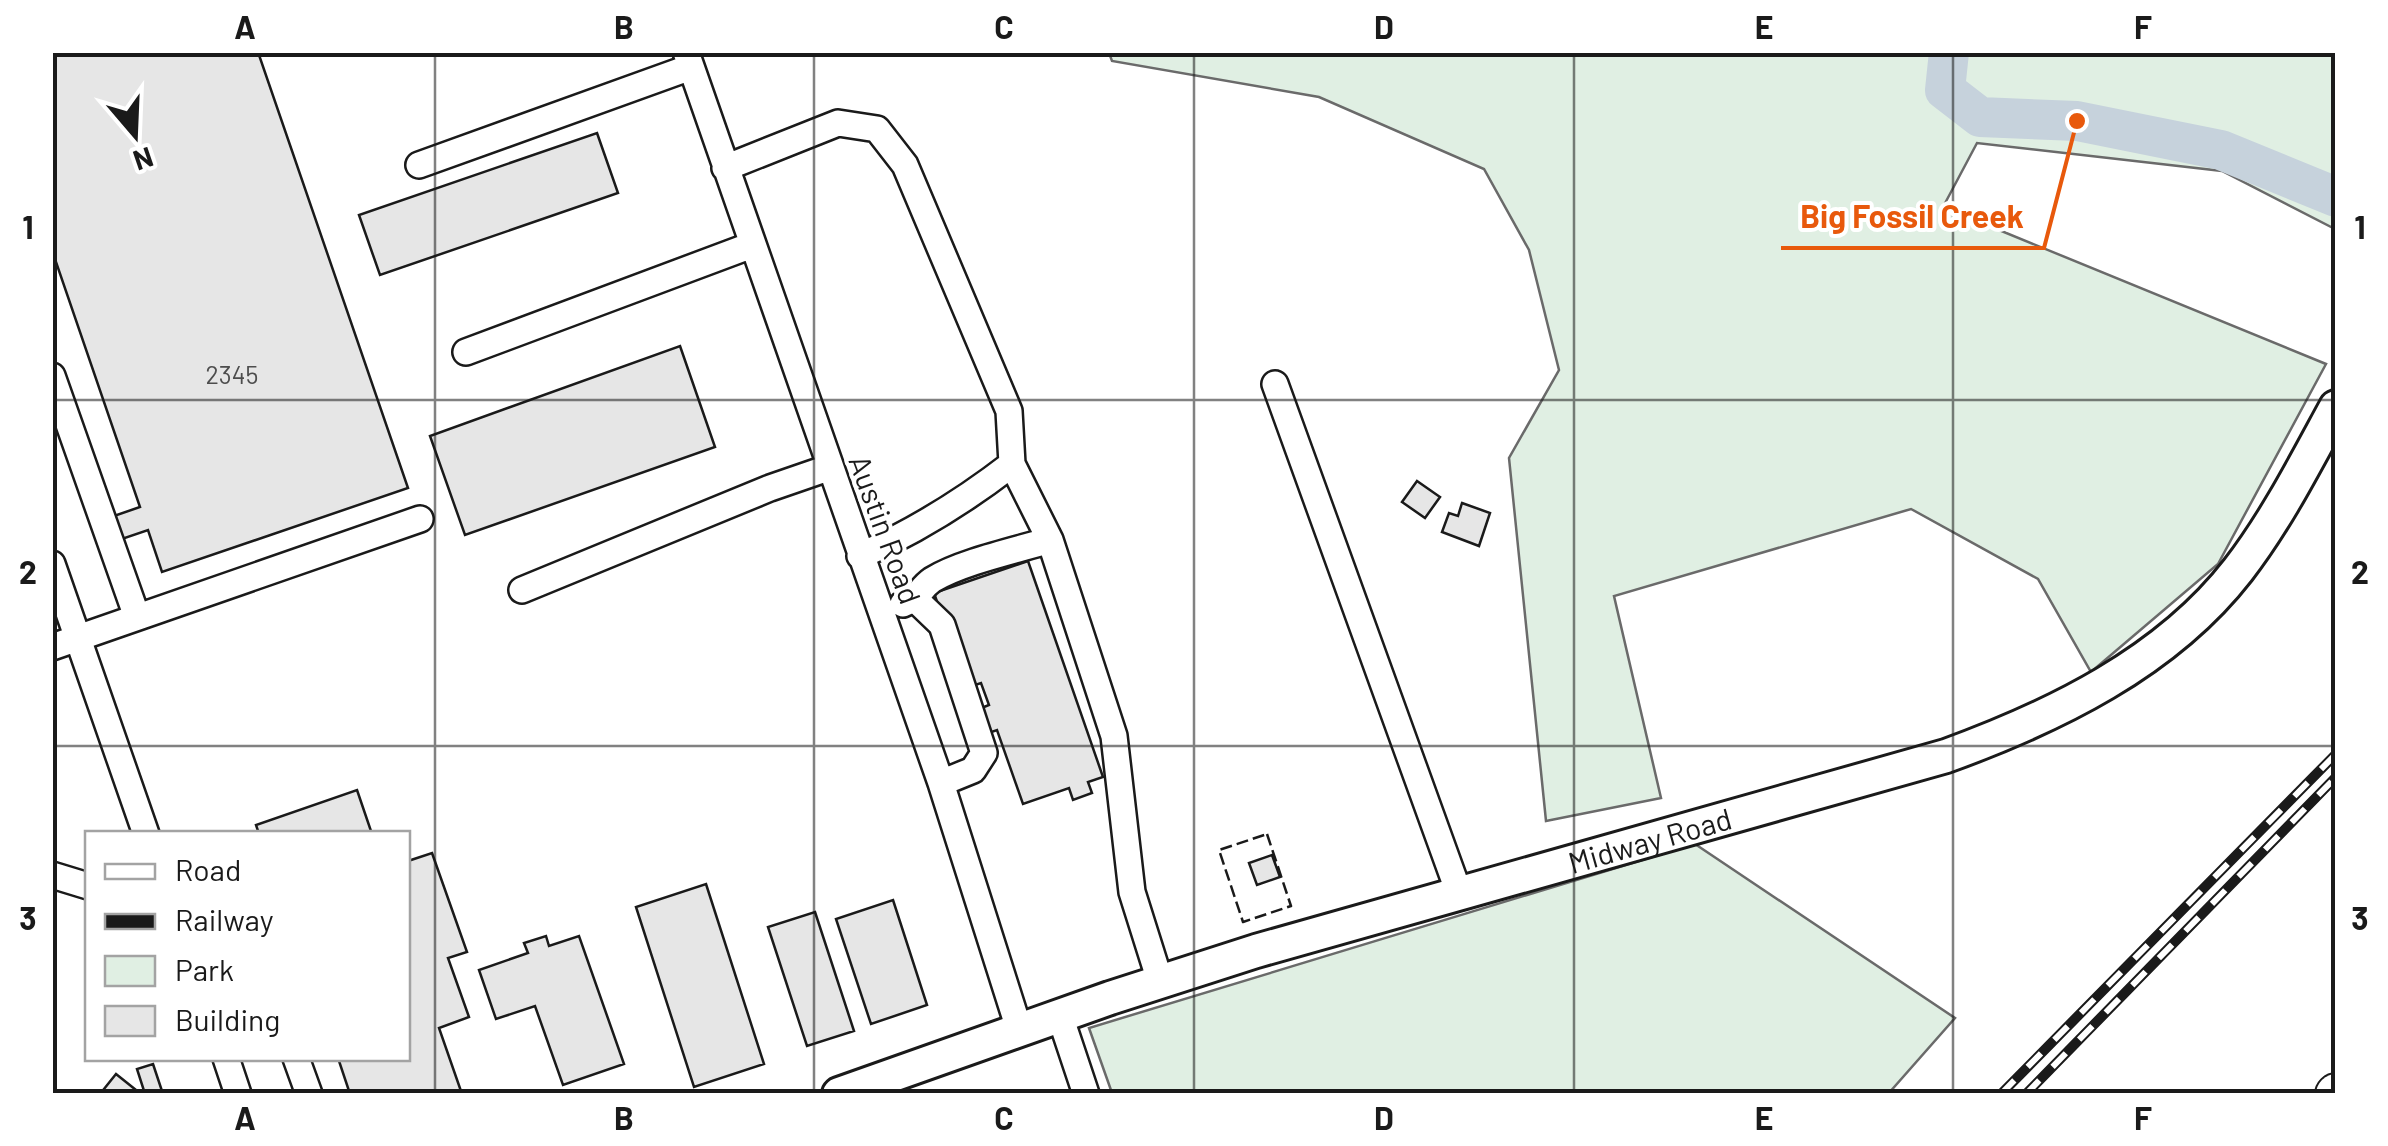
<svg xmlns="http://www.w3.org/2000/svg" width="2388" height="1146" viewBox="0 0 2388 1146" font-family="Barlow,sans-serif">
  <rect width="100%" height="100%" fill="#fff"/>
  <!-- green -->
  <path fill="#e0efe3" stroke="#6a6a6a" stroke-width="2.5" d="M1109,53H2335V229L2222,171L1977,143L1943,207L2326,364L2218,564L2091,672L2038,579L1911,509L1614,596L1661,798L1546,821L1509,458L1559,370L1529,250L1484,169L1319,97L1112,61Z
    M1695,844L1955,1018L1888,1094L1112,1093L1089,1028Z"/>
  <g fill="none" stroke-linecap="round" stroke-linejoin="round">
    <!-- river -->
    <path stroke="#c6d2dc" stroke-width="40" d="M1949,52L1945,90L1980,117L2077,121L2221,150L2336,197"/>
  </g>
  <!-- building -->
  <path fill="#e6e6e6" stroke="#1a1a1a" stroke-width="2.5" d="M52,52H258L408,488L162,572L148,530L116,541L108,518L140,507L55,259L52,260Z
    M597,133L618,193L380,275L359,215Z
    M680,346L715,447L465,535L430,436Z
    M1417,481L1440,497L1425,518L1402,502Z
    M1462,503L1490,513L1479,546L1442,532L1449,513L1458,516Z
    M1028,561L1103,777L1088,782L1092,793L1073,800L1069,788L1023,804L997,730L983,735L974,711L989,705L981,683L972,686L952,645L934,593Z
    M357,790L372,834H259L256,825Z
    M432,853L467,952L448,958L469,1017L439,1028L462,1094H350L338,1058H408V861Z
    M1272,855L1280,877L1257,885L1249,863Z
    M706,884L764,1064L694,1087L636,907Z
    M893,900L927,1005L871,1024L836,919Z
    M815,912L854,1031L807,1046L768,927Z
    M546,936L549,946L579,936L624,1064L563,1085L535,1006L496,1019L479,970L528,953L524,943Z
    M153,1064L163,1094H145L137,1069Z
    M116,1074L141,1094H100Z"/>
  <g fill="none" stroke-linecap="round" stroke-linejoin="round">
    <defs>
      <path id="minor" d="M686,52L941,783L1019,1029
        M419,165L691,67
        M725,168L838,123L877,129L905,165L1009,411L1012,464C963,502 916,531 860,556
        M466,352L752,245
        M52,376L137,617
        M1275,384L1459,893
        M1012,464L1050,540L1114,736L1132,892L1160,981
        M52,564L146,834
        M522,590L770,488L828,468
        M916,600L942,625L984,753L973,770L941,783
        M903,604C920,598 919,589 932,580C961,562 1017,550 1050,540
        M52,647L420,519
        M52,875L88,886
        M1060,1016L1086,1094
        M226,1058L238,1094
        M296,1058L309,1094"/>
      <g id="major">
        <path id="s1" d="M839,1094L1110,998L1256,951L1946,756C2053,717 2166,663 2238,570C2276,521 2306,462 2336,407"/>
      </g>
      <path id="highway" d="M2335,1094L2336,1093"/>
    </defs>
    <!-- minor casing -->
    <use href="#minor" stroke="#1a1a1a" stroke-width="30"/>
    <!-- major casing -->
    <use href="#major" stroke="#1a1a1a" stroke-width="38"/>
    <!-- highway casing -->
    <use href="#highway" stroke="#1a1a1a" stroke-width="42"/>
    <!-- minor -->
    <use href="#minor" stroke="#fff" stroke-width="25"/>
    <!-- major -->
    <use href="#major" stroke="#fff" stroke-width="32"/>
    <!-- highway -->
    <use href="#highway" stroke="#fff" stroke-width="38"/>
    <defs>
      <path id="rail" d="M2001,1094L2336,754
        M2026,1094L2336,777"/>
    </defs>
    <!-- rail casing -->
    <use href="#rail" stroke="#1a1a1a" stroke-width="10"/>
    <!-- rail -->
    <use href="#rail" stroke="#fff" stroke-width="6" stroke-dasharray="19" stroke-linecap="butt"/>
    <!-- fence -->
    <path stroke="#1a1a1a" stroke-width="2.5" stroke-dasharray="12 5" stroke-linecap="butt" d="M1267,834L1291,906L1243,922L1219,850Z"/>
  </g>
  <!-- grid -->
  <path fill="none" stroke="#1a1a1a" stroke-width="2.5" stroke-opacity="0.55" d="M435,52V1094M814,52V1094M1194,52V1094M1574,52V1094M1953,52V1094M52,400H2336M52,746H2336"/>
  <g text-anchor="middle" dominant-baseline="central" stroke-width="8" stroke-linejoin="round" paint-order="stroke">
    <!-- number labels -->
    <g font-size="25" fill="#4d4d4d">
      <text x="232" y="374">2345</text>
    </g>
    <!-- street labels -->
    <g font-size="30" fill="#1a1a1a" stroke="#fff">
      <text transform="translate(886 529) rotate(70)">Austin Road</text>
      <text stroke="none"><textPath href="#s1" startOffset="850">Midway Road</textPath></text>
    </g>
  </g>
  <!-- callouts -->
  <path fill="none" stroke="#e8590c" stroke-width="4" d="M2077 121L2044 248H1781"/>
  <circle fill="#e8590c" stroke="#fff" stroke-width="4" cx="2077" cy="121" r="10"/>
  <g font-size="32" text-anchor="middle" font-weight="bold" fill="#e8590c" stroke="#fff" stroke-width="8" stroke-linejoin="round" paint-order="stroke">
    <text x="1912" y="228">Big Fossil Creek</text>
  </g>
  <!-- border -->
  <rect width="2388" height="1146" fill="none" stroke="#ffffff" stroke-width="110"/>
  <!-- legend -->
  <rect x="85" y="831" width="325" height="230" fill="#ffffff" stroke="#a3a3a3" stroke-width="2.5"/>
  <rect x="105" y="864" width="50" height="15" fill="#ffffff" stroke="#a3a3a3" stroke-width="2.5"/>
  <text x="175" y="881" font-size="30" fill="#1a1a1a">Road</text>
  <rect x="105" y="914" width="50" height="15" fill="#1a1a1a" stroke="#a3a3a3" stroke-width="2.5"/>
  <text x="175" y="931" font-size="30" fill="#1a1a1a">Railway</text>
  <rect x="105" y="956" width="50" height="30" fill="#e0efe3" stroke="#a3a3a3" stroke-width="2.5"/>
  <text x="175" y="981" font-size="30" fill="#1a1a1a">Park</text>
  <rect x="105" y="1006" width="50" height="30" fill="#e6e6e6" stroke="#a3a3a3" stroke-width="2.5"/>
  <text x="175" y="1031" font-size="30" fill="#1a1a1a">Building</text>
  <!-- north arrow -->
  <g transform="translate(135 135) rotate(161)" stroke="#ffffff" stroke-width="8" paint-order="stroke">
  <path d="M0-8L18 38L0 25L-18 38Z" fill="#1a1a1a"/>
  <text y="-15" font-size="28" font-weight="bold" text-anchor="middle" fill="#1a1a1a">N</text>
  </g>
  <rect x="55" y="55" width="2278" height="1036" fill="none" stroke="#1a1a1a" stroke-width="4"/>
  <g font-size="32" text-anchor="middle" font-weight="bold" fill="#1a1a1a">
    <text x="245" y="39">A</text>
    <text x="624" y="39">B</text>
    <text x="1004" y="39">C</text>
    <text x="1384" y="39">D</text>
    <text x="1764" y="39">E</text>
    <text x="2143" y="39">F</text>
    <text x="28" y="239">1</text>
    <text x="2360" y="239">1</text>
    <text x="28" y="584">2</text>
    <text x="2360" y="584">2</text>
    <text x="28" y="930">3</text>
    <text x="2360" y="930">3</text>
    <text x="245" y="1130">A</text>
    <text x="624" y="1130">B</text>
    <text x="1004" y="1130">C</text>
    <text x="1384" y="1130">D</text>
    <text x="1764" y="1130">E</text>
    <text x="2143" y="1130">F</text>
  </g>
</svg>
